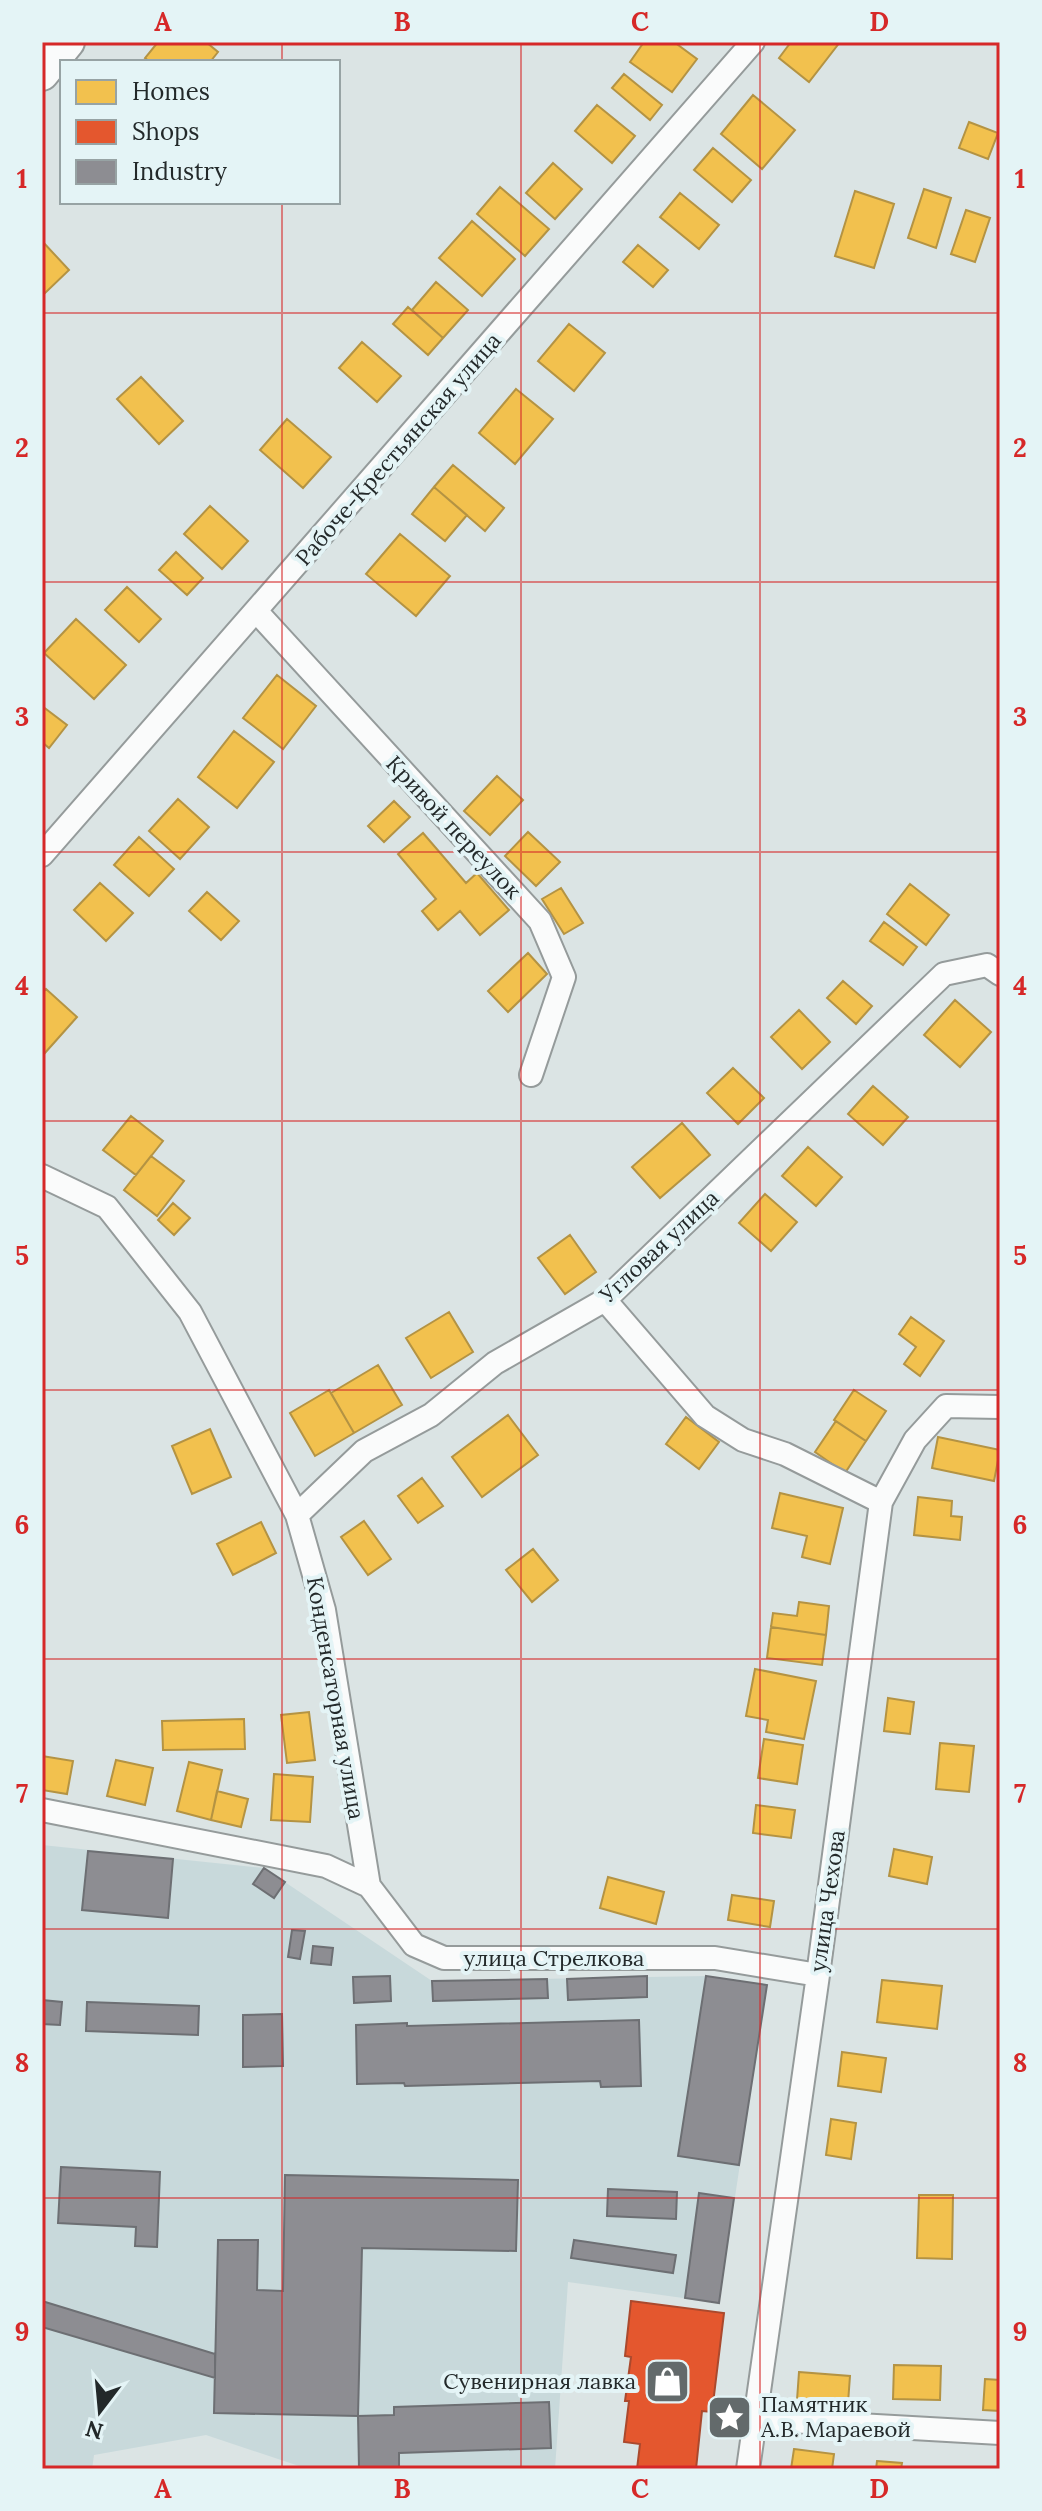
<svg xmlns="http://www.w3.org/2000/svg" width="1042" height="2511" viewBox="0 0 1042 2511" font-family="Lora,serif">
  <rect width="100%" height="100%" fill="#dbe4e4"/>
  <!-- built -->
  <path fill="#c8d9db" d="M42,1845L264,1868L432,1981L706,1976L767,1985L719,2303L568,2282L555,2469H308L206,2435L94,2455L92,2469H42Z"/>
  <!-- homes -->
  <path fill="#f2c14e" stroke="#b49343" stroke-width="2" d="M158,42H206L218,52L210,62H150L145,58Z
    M644,42H674L697,59L672,92L630,62Z
    M791,42H840L809,82L779,58Z
    M624,74L662,105L650,120L612,88Z
    M753,95L795,130L762,169L721,134Z
    M597,105L635,136L612,163L575,131Z
    M969,122L998,133L988,159L959,148Z
    M713,148L751,180L732,202L694,170Z
    M553,163L582,189L555,219L526,193Z
    M500,187L549,229L525,256L477,214Z
    M924,189L951,198L936,248L908,238Z
    M855,191L894,204L874,268L835,256Z
    M680,193L719,225L699,249L660,217Z
    M966,210L990,218L975,262L951,254Z
    M472,221L515,259L482,296L439,258Z
    M42,241L69,270L42,296Z
    M638,245L668,270L653,287L623,262Z
    M436,282L468,310L443,338L412,310Z
    M408,307L443,338L428,355L393,324Z
    M569,324L605,353L574,391L538,361Z
    M362,342L401,376L377,402L339,368Z
    M141,377L183,421L159,444L117,399Z
    M516,389L553,419L515,464L479,433Z
    M287,419L331,457L303,488L260,450Z
    M453,465L504,508L485,531L434,487Z
    M434,487L467,515L445,541L412,514Z
    M210,506L248,541L222,569L184,534Z
    M400,534L450,576L416,616L366,574Z
    M176,552L203,578L187,595L159,570Z
    M127,587L161,619L139,642L105,610Z
    M76,619L126,665L94,699L44,653Z
    M277,675L316,706L283,749L243,718Z
    M42,706L67,725L49,748L42,742Z
    M234,731L274,762L237,808L198,777Z
    M497,776L523,800L490,835L464,811Z
    M178,799L209,827L180,859L149,831Z
    M394,801L410,817L384,842L368,826Z
    M528,832L560,862L536,886L505,856Z
    M423,833L466,883L477,873L509,910L480,935L460,911L438,930L422,911L436,899L398,854Z
    M139,837L174,869L149,896L114,865Z
    M100,883L133,913L106,941L74,910Z
    M910,884L949,915L926,945L887,914Z
    M561,888L583,923L564,934L542,899Z
    M207,892L239,921L221,940L189,911Z
    M884,922L917,947L903,965L870,941Z
    M528,953L547,974L508,1012L488,991Z
    M843,981L872,1006L856,1024L827,998Z
    M46,989L77,1017L44,1054L42,1051V993Z
    M955,1000L991,1032L960,1067L924,1035Z
    M799,1010L830,1042L802,1069L771,1037Z
    M733,1068L764,1098L738,1124L707,1093Z
    M873,1086L908,1117L883,1145L848,1114Z
    M131,1116L163,1141L136,1175L103,1150Z
    M682,1123L710,1155L660,1198L632,1167Z
    M808,1147L842,1177L816,1206L782,1176Z
    M151,1156L184,1181L157,1216L124,1190Z
    M765,1194L797,1222L771,1251L739,1223Z
    M173,1203L190,1218L174,1235L158,1220Z
    M570,1235L596,1272L565,1294L538,1258Z
    M449,1312L473,1352L431,1378L406,1338Z
    M911,1317L944,1341L920,1376L904,1364L916,1347L899,1334Z
    M378,1365L402,1405L354,1433L331,1393Z
    M329,1390L354,1433L315,1456L290,1413Z
    M854,1390L886,1411L866,1441L834,1420Z
    M508,1415L538,1455L482,1497L452,1457Z
    M686,1417L719,1442L699,1469L666,1444Z
    M836,1421L866,1441L845,1473L815,1452Z
    M210,1429L231,1477L192,1494L172,1446Z
    M938,1437L1000,1450L994,1481L932,1468Z
    M422,1478L443,1506L418,1523L398,1496Z
    M780,1493L843,1508L830,1564L802,1557L807,1536L772,1528Z
    M918,1497L952,1501L951,1516L962,1517L960,1540L914,1535Z
    M364,1521L391,1559L368,1575L341,1537Z
    M261,1522L276,1553L233,1575L217,1544Z
    M533,1549L558,1580L532,1602L506,1570Z
    M799,1602L829,1606L826,1635L771,1627L773,1613L797,1616Z
    M771,1627L826,1635L822,1665L767,1658Z
    M755,1669L816,1681L804,1739L766,1732L768,1720L746,1716Z
    M888,1698L914,1702L910,1734L884,1731Z
    M309,1712L315,1760L287,1763L281,1715Z
    M244,1719L245,1749L163,1750L162,1721Z
    M764,1739L803,1745L797,1784L758,1778Z
    M940,1743L974,1746L969,1792L936,1789Z
    M42,1756L73,1761L67,1794L42,1790Z
    M116,1760L153,1768L145,1805L107,1796Z
    M189,1762L222,1770L211,1820L177,1811Z
    M274,1774L313,1777L310,1822L271,1820Z
    M217,1791L248,1799L241,1827L211,1820Z
    M756,1805L795,1810L791,1838L753,1833Z
    M894,1849L932,1857L927,1884L889,1876Z
    M608,1877L664,1892L656,1924L600,1908Z
    M732,1895L774,1901L770,1927L728,1920Z
    M882,1980L942,1986L937,2029L877,2022Z
    M842,2052L886,2058L881,2092L838,2086Z
    M831,2119L856,2123L851,2159L826,2155Z
    M919,2195H953L952,2259L917,2258Z
    M894,2365L941,2366L940,2400L893,2399Z
    M799,2372L850,2376L848,2403L797,2400Z
    M985,2379L1000,2380V2411L983,2410Z
    M794,2449L834,2454L832,2469H791Z
    M877,2461L902,2463L901,2469H876Z"/>
  <!-- shops -->
  <path fill="#e4572e" stroke="#aa492d" stroke-width="2" d="M631,2301L724,2313L712,2412L702,2411L696,2469H637L640,2444L624,2442L629,2401H625L631,2357L625,2356Z"/>
  <!-- industry -->
  <path fill="#8d8d92" stroke="#6d6f73" stroke-width="2" d="M88,1851L173,1859L168,1918L82,1910Z
    M264,1868L285,1882L274,1898L253,1884Z
    M292,1930L305,1931L300,1959L288,1957Z
    M313,1946L333,1948L331,1965L311,1963Z
    M390,1976L391,2001L354,2003L353,1977Z
    M647,1976V1997L568,2000L567,1979Z
    M706,1976L767,1985L739,2165L678,2156Z
    M547,1979L548,1998L433,2001L432,1981Z
    M42,2000L62,2002L60,2025L42,2024Z
    M87,2002L199,2006L198,2035L86,2031Z
    M282,2014L283,2066L243,2067V2015Z
    M639,2020L641,2086L601,2087L600,2081L405,2086L404,2083L357,2084L356,2025L407,2023V2026Z
    M61,2167L160,2172L157,2247L135,2246L136,2227L58,2223Z
    M285,2175L518,2180L516,2251L362,2248L358,2416L214,2413L218,2240H258L257,2290L283,2291Z
    M608,2189L677,2192L676,2219L607,2216Z
    M699,2193L734,2198L719,2303L685,2298Z
    M574,2240L676,2255L673,2273L571,2258Z
    M42,2301L215,2354V2378L42,2327Z
    M549,2402L551,2448L399,2453V2467L359,2468L358,2416L394,2415V2407Z"/>
  <g fill="none" stroke-linecap="round" stroke-linejoin="round">
    <defs>
      <path id="street" d="M256,611L540,921L564,977L531,1075
        M42,855L753,42
        M42,1176L107,1207L190,1312L297,1515L324,1610L369,1886
        M605,1300L705,1416L743,1440L785,1454L881,1502
        M297,1515L364,1451L431,1415L495,1363L605,1300L944,974L987,965L1000,974
        M42,1810L326,1866L369,1886L414,1945L444,1958H715L818,1975
        M754,2419L1000,2433
        M748,2469L818,1975L881,1502L915,1440L946,1406L1000,1407"/>
      <path id="secondary" d="M42,74L68,42"/>
    </defs>
    <!-- street casing -->
    <use href="#street" stroke="#959b9b" stroke-width="26"/>
    <!-- secondary casing -->
    <use href="#secondary" stroke="#959b9b" stroke-width="36"/>
    <!-- street -->
    <use href="#street" stroke="#fafbfb" stroke-width="22"/>
    <!-- secondary -->
    <use href="#secondary" stroke="#fafbfb" stroke-width="32"/>
  </g>
  <!-- grid -->
  <path fill="none" stroke="#d62828" stroke-width="2" stroke-opacity="0.55" d="M282,42V62M521,42V2469M760,42V2469M282,202V2469M42,313H1000M42,582H1000M42,852H1000M42,1121H1000M42,1390H1000M42,1659H1000M42,1929H1000M42,2198H1000"/>
  <!-- icons -->
  <defs>
    <symbol id="shop-square" viewBox="-11 -11 22 22"><rect x="-9" y="-9" width="18" height="18" rx="4" fill="#636a6b" stroke="#e4f4f6"/><path d="M-5-2.5h2.3a2.7 3.5 0 0 1 5.4 0H5L5.5 6h-11ZM-1.5-2.5h3a1.5 2.3 0 0 0-3 0Z" fill="#fff"/></symbol>
    <symbol id="sight-square" viewBox="-11 -11 22 22"><rect x="-9" y="-9" width="18" height="18" rx="4" fill="#636a6b" stroke="#e4f4f6"/><path d="M0-6L1.8-2.2L6-1.7L2.9 1.2L3.7 5.4L0 3.3L-3.7 5.4L-2.9 1.2L-6-1.7L-1.8-2.2Z" fill="#fff"/></symbol>
  </defs>
  <g fill-rule="evenodd">
    <use href="#shop-square" x="642" y="2356" width="51" height="51"/>
    <use href="#sight-square" x="704" y="2392" width="51" height="51"/>
  </g>
  <g text-anchor="middle" dominant-baseline="central" stroke-width="8" stroke-linejoin="round" paint-order="stroke">
    <!-- street labels -->
    <g font-size="22" fill="#23292a" stroke="#e4f4f6">
      <text transform="translate(398 449) rotate(-49)">Рабоче-Крестьянская улица</text>
      <text transform="translate(454 827) rotate(47)">Кривой переулок</text>
      <text transform="translate(659 1246) rotate(-43)">Угловая улица</text>
      <text transform="translate(336 1698) rotate(80)">Конденсаторная улица</text>
      <text transform="translate(827 1901) rotate(-82)">улица Чехова</text>
      <text x="554" y="1958">улица Стрелкова</text>
    </g>
    <!-- poi labels -->
    <g font-size="22" fill="#23292a" stroke="#e4f4f6" text-anchor="end">
      <text x="636" y="2381">Сувенирная лавка</text>
      <text x="761" y="2404" text-anchor="start">Памятник<tspan x="761" dy="25">А.В. Мараевой</tspan></text>
    </g>
  </g>
  <!-- border -->
  <rect width="1042" height="2511" fill="none" stroke="#e4f4f6" stroke-width="88"/>
  <!-- legend -->
  <rect x="60" y="60" width="280" height="144" fill="#e4f4f6" stroke="#97a3a4" stroke-width="2"/>
  <rect x="76" y="80" width="40" height="24" fill="#f2c14e" stroke="#97a3a4" stroke-width="2"/>
  <text x="132" y="100" font-size="24" fill="#23292a">Homes</text>
  <rect x="76" y="120" width="40" height="24" fill="#e4572e" stroke="#97a3a4" stroke-width="2"/>
  <text x="132" y="140" font-size="24" fill="#23292a">Shops</text>
  <rect x="76" y="160" width="40" height="24" fill="#8d8d92" stroke="#97a3a4" stroke-width="2"/>
  <text x="132" y="180" font-size="24" fill="#23292a">Industry</text>
  <!-- north arrow -->
  <g transform="translate(100 2411) rotate(196)" stroke="#e4f4f6" stroke-width="6" paint-order="stroke">
  <path d="M0-6L14 30L0 20L-14 30Z" fill="#23292a"/>
  <text y="-12" font-size="22" font-weight="bold" text-anchor="middle" fill="#23292a">N</text>
  </g>
  <rect x="44" y="44" width="954" height="2423" fill="none" stroke="#d62828" stroke-width="3"/>
  <g font-size="26" text-anchor="middle" font-weight="bold" fill="#d62828">
    <text x="163" y="31">A</text>
    <text x="402" y="31">B</text>
    <text x="640" y="31">C</text>
    <text x="879" y="31">D</text>
    <text x="22" y="188">1</text>
    <text x="1020" y="188">1</text>
    <text x="22" y="457">2</text>
    <text x="1020" y="457">2</text>
    <text x="22" y="726">3</text>
    <text x="1020" y="726">3</text>
    <text x="22" y="995">4</text>
    <text x="1020" y="995">4</text>
    <text x="22" y="1265">5</text>
    <text x="1020" y="1265">5</text>
    <text x="22" y="1534">6</text>
    <text x="1020" y="1534">6</text>
    <text x="22" y="1803">7</text>
    <text x="1020" y="1803">7</text>
    <text x="22" y="2072">8</text>
    <text x="1020" y="2072">8</text>
    <text x="22" y="2341">9</text>
    <text x="1020" y="2341">9</text>
    <text x="163" y="2498">A</text>
    <text x="402" y="2498">B</text>
    <text x="640" y="2498">C</text>
    <text x="879" y="2498">D</text>
  </g>
</svg>
